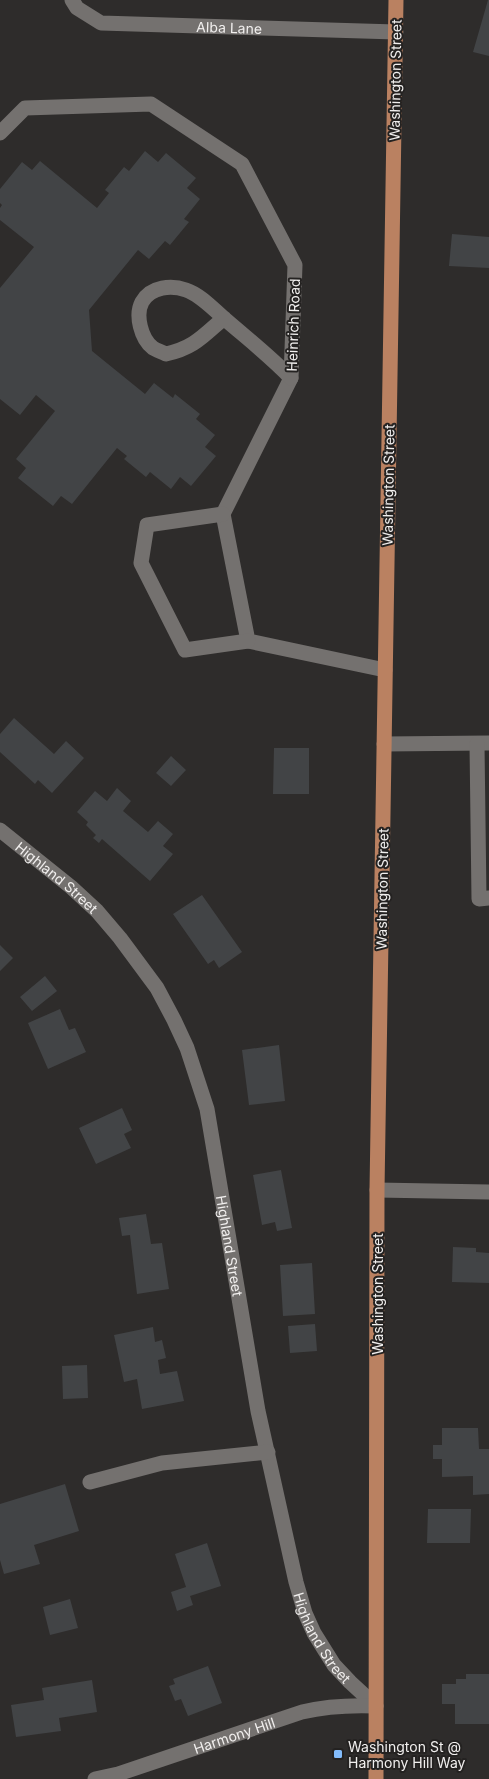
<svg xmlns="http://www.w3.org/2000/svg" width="489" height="1779" viewBox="0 0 489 1779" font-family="Inter,sans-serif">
  <rect width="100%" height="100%" fill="#2e2c2b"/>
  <!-- building -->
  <path fill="#424446" d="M488,0H489V56L473,52Z
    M145,151L158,162L166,153L196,178L187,188L200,199L184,219L189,222L170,245L165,241L149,259L138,250L89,310L92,351L145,394L154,383L173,398L175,394L200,414L196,419L215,435L205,447L216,456L191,486L180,477L171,489L150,472L146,477L124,459L127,456L117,448L72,504L61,496L53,506L18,478L26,468L16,459L55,411L36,395L20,415L0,399V288L34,247L0,220V208L2,205L0,203V189L22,162L32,170L40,161L97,208L109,193L105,190L124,167L129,171Z
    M452,234L489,237V268L449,266Z
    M14,718L54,754L66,741L84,758L52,793L38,780L35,784L0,752V734Z
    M274,748H309V794H273Z
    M171,756L186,770L171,786L156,773Z
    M117,788L131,801L123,811L148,832L158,821L173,834L163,846L173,854L150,881L102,839L99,843L93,838L96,835L86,825L88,822L77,812L95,791L107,801Z
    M202,895L242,952L219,968L214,960L208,964L173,914Z
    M0,945L13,958L0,971Z
    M45,976L57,991L32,1011L20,997Z
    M60,1009L69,1030L75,1028L86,1052L48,1069L28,1023Z
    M279,1045L285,1101L249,1105L242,1050Z
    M122,1108L132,1130L124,1134L131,1148L96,1164L79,1128Z
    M281,1170L292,1228L277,1231L275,1222L262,1225L253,1175Z
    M146,1214L151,1244L162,1243L169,1289L137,1294L130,1235L122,1236L119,1218Z
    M453,1247L476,1248V1252L489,1253V1283L452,1282Z
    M312,1263L315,1314L283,1316L280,1265Z
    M315,1324L317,1351L290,1353L288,1326Z
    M153,1327L155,1342L162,1340L166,1358L158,1360L160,1374L177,1371L184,1401L142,1409L137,1379L124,1382L114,1335Z
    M87,1365L88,1398L63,1399L62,1366Z
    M442,1428H478L479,1449H489V1494L473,1495V1476L442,1477V1459H433V1445H442Z
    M65,1484L79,1531L34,1545L40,1564L4,1574L0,1560V1504Z
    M428,1509H471L470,1543H427Z
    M207,1543L221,1586L190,1596L193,1605L177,1611L171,1592L186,1587L175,1554Z
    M70,1599L78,1628L50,1635L43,1607Z
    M208,1666L222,1703L188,1716L181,1699L175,1701L169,1686L175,1684L173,1679Z
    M466,1674H489V1724H455V1704H442V1684H456V1679H466Z
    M92,1680L97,1712L59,1718L61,1731L16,1737L11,1705L44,1700L42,1688Z"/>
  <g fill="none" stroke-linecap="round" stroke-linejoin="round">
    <!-- minor -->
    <g stroke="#74716f" stroke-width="15">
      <path id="s1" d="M72,0L77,8L101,23L396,32"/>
      <path d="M0,133L25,108L151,104L242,164L295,265L291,378L223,514L248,641L385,670"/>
      <path d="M224,318C203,336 194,348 166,354C162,352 156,350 153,348C141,339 135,315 142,302C151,286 172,285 186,290C201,295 214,310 226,320C248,339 271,357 291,378"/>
      <path d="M223,514L147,525L141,563L185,650L248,641"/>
      <path d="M384,744L489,743"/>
      <path d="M477,744L479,899L489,898"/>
      <path id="s2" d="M0,830L71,887L97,911L120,938L157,988L174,1020L187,1048L207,1109L258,1411L296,1582L305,1613L314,1633L334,1665L350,1682L376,1706"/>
      <path d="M377,1190L489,1192"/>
      <path d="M90,1482L162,1463L268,1452"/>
      <path id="s3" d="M95,1779L118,1774L302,1712C327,1706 350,1705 376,1706"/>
    </g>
    <!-- major -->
    <path stroke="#ba8161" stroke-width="15" d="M376,1779L377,1190L396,0"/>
  </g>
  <!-- markers -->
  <rect fill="#83bcfb" stroke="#242221" stroke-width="2" x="333" y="1749" width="10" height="10" rx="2.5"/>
  <g text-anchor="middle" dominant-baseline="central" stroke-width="4" stroke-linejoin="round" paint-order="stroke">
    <!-- street labels -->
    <g font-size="14" fill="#f1efee" stroke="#242221">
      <text stroke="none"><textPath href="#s1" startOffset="166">Alba Lane</textPath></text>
      <text transform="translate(395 80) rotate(-89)">Washington Street</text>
      <text transform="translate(293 325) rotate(-88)">Heinrich Road</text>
      <text transform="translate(388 485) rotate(-89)">Washington Street</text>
      <text stroke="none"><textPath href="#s2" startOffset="74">Highland Street</textPath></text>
      <text transform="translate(382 889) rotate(-89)">Washington Street</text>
      <text stroke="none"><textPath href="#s2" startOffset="494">Highland Street</textPath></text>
      <text transform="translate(377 1294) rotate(-90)">Washington Street</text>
      <text stroke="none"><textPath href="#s2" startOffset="899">Highland Street</textPath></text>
      <text stroke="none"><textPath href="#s3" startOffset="146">Harmony Hill</textPath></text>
    </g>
    <!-- poi labels -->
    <g font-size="14" fill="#f1efee" stroke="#242221" text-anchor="start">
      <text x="348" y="1746">Washington St @<tspan x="348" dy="16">Harmony Hill Way</tspan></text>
    </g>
  </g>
</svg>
